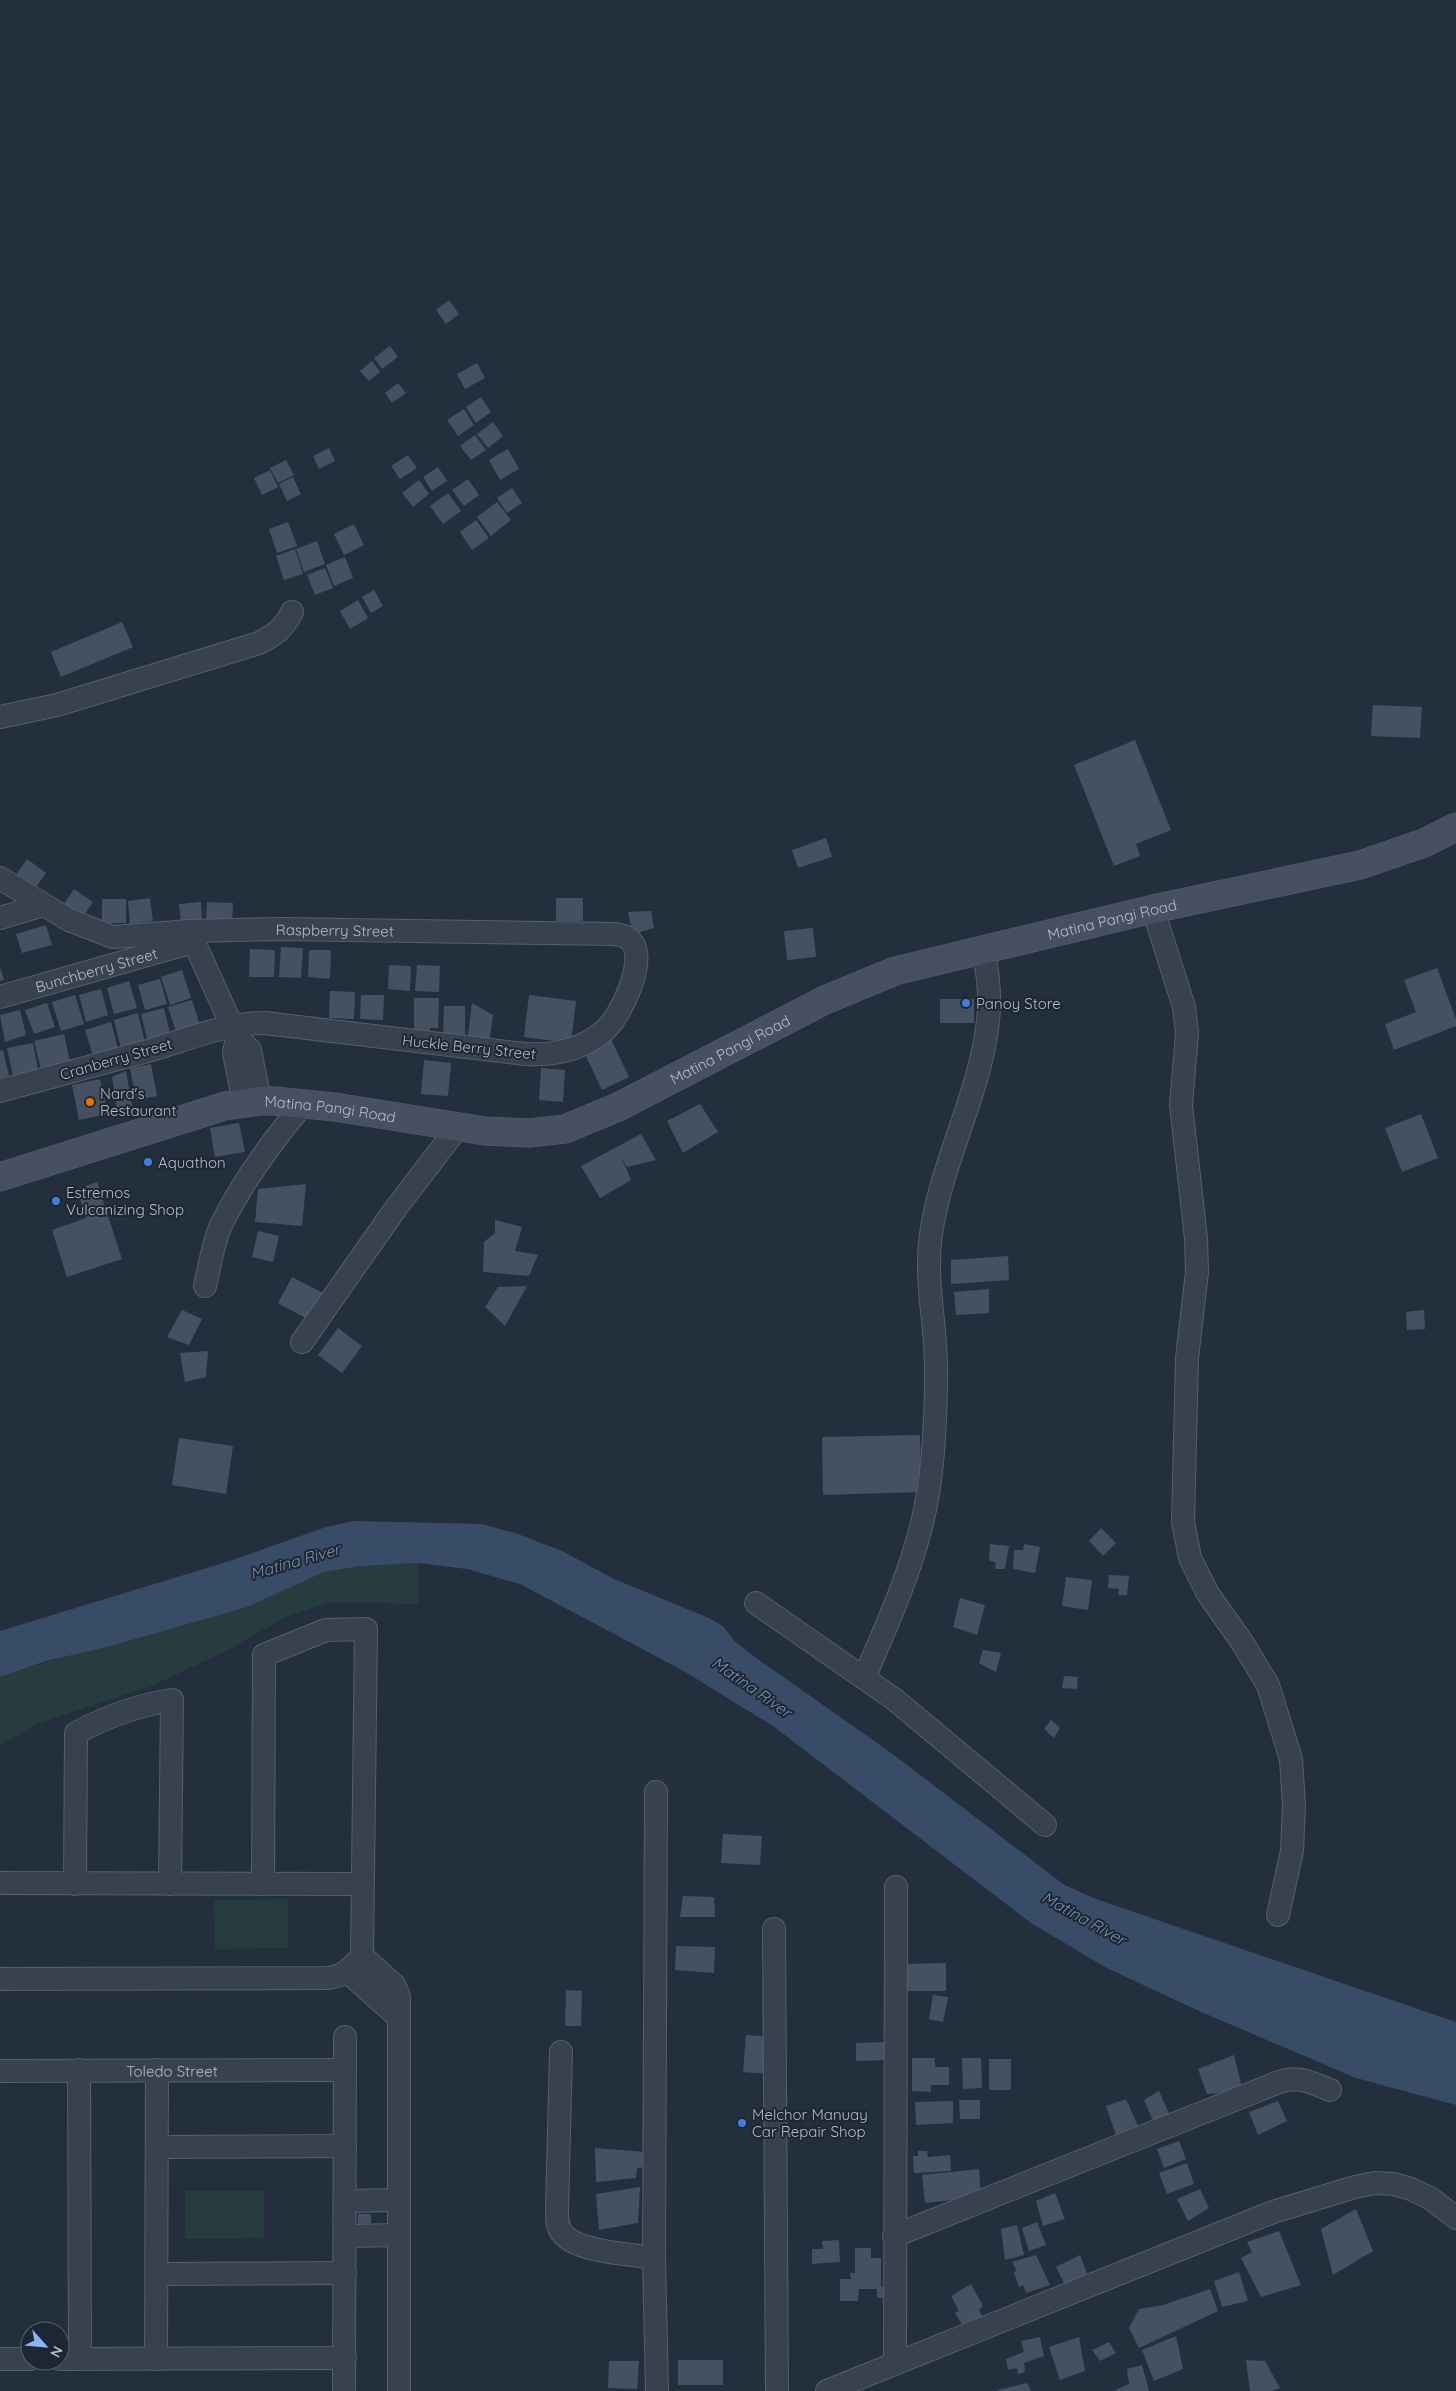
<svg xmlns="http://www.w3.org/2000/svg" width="1456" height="2391" viewBox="0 0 1456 2391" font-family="Quicksand,sans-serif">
  <rect width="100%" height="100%" fill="#242f3e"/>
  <!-- green -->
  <path fill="#263c3f" d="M418,1563V1604L332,1602L286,1617L228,1650L152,1686L37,1724L0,1746V1677C80,1649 163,1632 244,1607C272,1599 296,1580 324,1572C354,1563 388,1564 418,1563Z
    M288,1899V1948L215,1949L214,1900Z
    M185,2191H264V2238L185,2239Z"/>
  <!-- water -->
  <path fill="#394c67" d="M354,1521L482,1524L518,1534L562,1551L614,1579L709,1618L724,1627L734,1641L759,1660L894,1755L1063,1884L1093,1898L1456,2022V2105L1356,2078L1199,2011L1105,1967L1031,1923L773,1726L682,1670L520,1584L467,1569L418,1563L360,1566L324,1572L247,1607L107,1647L46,1661L0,1677V1631L233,1560L326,1527Z"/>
  <!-- building -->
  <path fill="#455162" d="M449,300L459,314L446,324L436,310Z
    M390,346L398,357L382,369L374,358Z
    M372,361L380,372L369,381L360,371Z
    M477,363L485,378L465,389L457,374Z
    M398,383L406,393L392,403L385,393Z
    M481,397L491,412L476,423L466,407Z
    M464,409L474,425L458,436L447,420Z
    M493,422L503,436L488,448L477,434Z
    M475,435L486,450L471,460L460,446Z
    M329,448L335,461L319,469L313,456Z
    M508,449L519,469L500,480L489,460Z
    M408,455L417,468L400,479L391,466Z
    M286,460L294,475L278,483L270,468Z
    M438,467L447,481L432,491L423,477Z
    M270,470L278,487L262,495L254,478Z
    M293,477L301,494L287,501L279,484Z
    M468,479L479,495L464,506L452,490Z
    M419,480L429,494L413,507L402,493Z
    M512,488L522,503L507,513L497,498Z
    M448,493L461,511L443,524L430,506Z
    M497,502L511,520L491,536L477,517Z
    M476,520L489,538L472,550L460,532Z
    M288,522L297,546L277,553L269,529Z
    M354,524L364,545L344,555L334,534Z
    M317,541L325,564L304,572L296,549Z
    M295,549L303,574L284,580L276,556Z
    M345,557L353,578L334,586L326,565Z
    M325,568L333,588L315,595L307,575Z
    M374,590L383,606L371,613L362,597Z
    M358,600L368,618L350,629L340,611Z
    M122,622L133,647L61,677L51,652Z
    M1373,705L1422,707L1420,738L1371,736Z
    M1135,740L1171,830L1136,844L1140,856L1114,866L1074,765Z
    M826,838L832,857L798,868L792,850Z
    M27,859L46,873L34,890L15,876Z
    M74,889L93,902L81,920L62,907Z
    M150,898L153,921L130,924L128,901Z
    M556,898H583V921H556Z
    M102,899H126V923H102Z
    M201,902L202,921L181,923L179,904Z
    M207,902L233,903L232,923L206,922Z
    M651,911L654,928L633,934L628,912Z
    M46,925L52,945L22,953L16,934Z
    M813,928L816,957L787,960L784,931Z
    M281,947L303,948L301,978L279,977Z
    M250,949L275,950L274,977H249Z
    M309,950H331L330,979L308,977Z
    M389,965L411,966L410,991L388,989Z
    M417,965L440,966L439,992L415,991Z
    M0,967L4,980L0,981Z
    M1437,968L1456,1019V1026L1394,1050L1385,1024L1416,1012L1404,980Z
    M182,970L191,998L170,1005L161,977Z
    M160,979L167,1004L145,1010L138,985Z
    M129,981L137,1008L114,1014L107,988Z
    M101,989L108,1015L86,1022L79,995Z
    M330,991L355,992L354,1019L329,1018Z
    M75,995L84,1024L61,1031L52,1002Z
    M361,995H384L383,1020L360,1019Z
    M529,995L576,1001L571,1043L524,1037Z
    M414,998H439L438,1028H430V1033H414Z
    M940,999H974V1023H940Z
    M192,1000L201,1028L177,1035L168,1007Z
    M47,1003L55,1027L34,1034L25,1010Z
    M472,1003L493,1015L489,1045L467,1043Z
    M444,1006H465V1042L443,1038Z
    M164,1008L171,1037L148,1043L141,1014Z
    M20,1010L26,1035L5,1042L0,1015Z
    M138,1013L145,1043L121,1049L114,1020Z
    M111,1022L119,1052L94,1059L85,1030Z
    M64,1034L70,1062L41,1069L34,1041Z
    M610,1037L629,1077L602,1090L583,1050Z
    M33,1043L38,1070L13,1076L7,1048Z
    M3,1050L9,1076L0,1078V1051Z
    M424,1060L451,1063L448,1096L421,1094Z
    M151,1064L157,1096L136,1100L130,1068Z
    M541,1068L565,1070L563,1102L539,1100Z
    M126,1071L132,1106L117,1109L112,1077Z
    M100,1079L108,1114L79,1120L72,1085Z
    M700,1104L718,1132L683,1153L667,1121Z
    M1421,1114L1438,1158L1402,1172L1385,1128Z
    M239,1123L245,1152L215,1157L210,1128Z
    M641,1134L656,1160L627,1167L621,1156L631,1180L600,1198L581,1166Z
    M97,1182L122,1259L67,1277L52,1230L86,1218L77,1189Z
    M306,1184L302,1226L255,1222L258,1189Z
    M495,1220L522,1227L515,1251L538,1255L529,1276L483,1272L484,1242L495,1233Z
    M258,1231L279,1236L273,1262L252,1257Z
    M1008,1256L1009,1280L951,1284V1260Z
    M292,1277L323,1293L309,1320L278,1303Z
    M527,1286L505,1326L485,1307L498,1287Z
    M989,1289V1313L956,1315L954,1292Z
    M182,1310L202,1319L189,1345L167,1337Z
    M1424,1310L1425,1329L1407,1330L1406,1312Z
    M338,1328L362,1346L342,1373L318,1355Z
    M208,1351L206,1377L185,1382L180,1353Z
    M920,1435L921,1492L823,1495L822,1437Z
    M179,1438L233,1446L226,1494L172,1485Z
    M1101,1528L1116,1543L1103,1556L1089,1541Z
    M990,1544L1009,1546L1005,1569H995L996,1563L989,1560Z
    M1024,1544L1040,1547L1035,1573L1013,1569L1014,1550H1023Z
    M1109,1575L1129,1576L1127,1595H1118L1119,1589L1108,1588Z
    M1066,1577L1092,1580L1088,1610L1062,1606Z
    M960,1598L985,1605L977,1635L953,1627Z
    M983,1650L1001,1653L996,1672L979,1663Z
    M1064,1676L1078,1677L1077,1689L1062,1688Z
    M1051,1720L1060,1728L1054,1738L1044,1729Z
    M723,1834L762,1836L760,1865L721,1863Z
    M683,1896L714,1897L715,1917H680Z
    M676,1946L715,1947L714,1973L675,1970Z
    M946,1963V1991H907V1964Z
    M566,1990L582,1991L581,2026H565Z
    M933,1995L948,1997L943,2022L929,2019Z
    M746,2035L775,2037L771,2074L743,2072Z
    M886,2042V2060L856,2061V2043Z
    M1234,2055L1243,2092L1207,2094L1198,2069Z
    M912,2058H935V2067H949V2085H931V2092L912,2091Z
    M962,2058H981L982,2088L963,2089Z
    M989,2059H1011V2090H989Z
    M1159,2091L1170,2116L1154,2123L1144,2100Z
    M1126,2099L1139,2128L1117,2138L1106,2106Z
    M959,2100H980V2119H960Z
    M953,2101V2123L916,2125L915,2102Z
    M1278,2101L1287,2121L1258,2135L1249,2112Z
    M1179,2141L1186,2159L1164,2168L1157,2149Z
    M595,2148L646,2152V2167L637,2168L636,2178L596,2182Z
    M918,2151H927L928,2157L950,2155L951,2171L914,2173L913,2156H918Z
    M1187,2163L1194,2184L1167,2194L1159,2173Z
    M979,2169L981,2197L925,2203L922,2175Z
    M640,2187L638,2223L599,2230L596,2194Z
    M1200,2189L1209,2208L1188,2221L1177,2199Z
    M1055,2193L1065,2219L1043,2226L1036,2201Z
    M1356,2209L1373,2251L1333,2275L1321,2229Z
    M358,2214H371V2223L358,2224Z
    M1037,2222L1046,2245L1029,2251L1022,2228Z
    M1017,2225L1024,2255L1005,2260L1001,2229Z
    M1279,2231L1301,2285L1261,2297L1241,2258L1252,2252L1247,2242Z
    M839,2240L840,2262L812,2264V2249H823L822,2241Z
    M855,2248H871V2258H881V2287H890V2298H877V2289H859L858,2301H840V2279H851L850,2273H855Z
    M1036,2255L1050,2285L1026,2293L1023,2285L1019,2287L1014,2273L1016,2270L1012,2262Z
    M1080,2255L1091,2284L1069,2293L1056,2267Z
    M1239,2272L1248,2301L1222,2307L1214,2281Z
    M971,2284L983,2306L979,2310L984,2320L965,2329L955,2313L959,2311L951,2296Z
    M1210,2289L1218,2311L1139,2348L1129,2328L1139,2309L1163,2305Z
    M1176,2336L1183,2369L1154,2381L1142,2350Z
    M1040,2337L1044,2356L1024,2363L1025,2372L1018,2374L1017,2368L1008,2370L1006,2359L1024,2352L1021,2341Z
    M1079,2337L1085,2371L1060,2380L1049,2347Z
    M1109,2342L1116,2353L1100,2361L1092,2350Z
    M678,2360H723V2385H678Z
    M1246,2360L1265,2361L1280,2388L1271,2391H1250Z
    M609,2361H639L637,2389L608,2388Z
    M1142,2365L1149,2391H1113L1129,2384L1127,2369Z
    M1027,2383L1031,2391H998V2390Z"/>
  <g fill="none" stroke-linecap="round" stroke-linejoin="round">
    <defs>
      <g id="street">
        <path d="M0,717L57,705L259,643C275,635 284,628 292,612"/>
        <path id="s1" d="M0,878L69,920L113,937L189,931L283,929L614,934C620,935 627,936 631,941C648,960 620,1018 604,1031C581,1050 554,1056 525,1054L265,1023C225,1023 189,1039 151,1050C101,1064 50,1077 0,1091"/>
        <path d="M1153,909L1184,1007L1187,1033L1181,1105L1196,1238L1197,1272L1187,1358L1183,1522L1190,1558L1208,1594L1242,1642L1268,1685L1291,1759L1294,1805L1292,1851L1278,1915"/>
        <path d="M0,918L43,905"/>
        <path d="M189,931L237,1037L250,1050L260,1101"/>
        <path id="s2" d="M0,997L193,942"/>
        <path d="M237,1037L234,1053L244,1103"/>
        <path d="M205,1286C210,1266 213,1241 222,1223C244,1179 273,1140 304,1103"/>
        <path d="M302,1342L396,1208L458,1127"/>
        <path d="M756,1603L894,1699L1045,1825"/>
        <path d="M864,1678C886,1627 909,1577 922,1523C934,1475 936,1422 936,1373C937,1326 924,1281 931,1234C942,1157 985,1086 989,1008C990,988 987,968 983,948"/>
        <path d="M656,1792L654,2258L657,2391"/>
        <path d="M0,1883L363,1884"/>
        <path d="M75,1884L76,1733C106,1717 138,1705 172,1700L170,1884"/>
        <path d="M774,1929L777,2391"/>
        <path d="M362,1956L395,1986L399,1997V2391"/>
        <path d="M348,1972L397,2016"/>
        <path d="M0,1979L327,1978C344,1977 351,1968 362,1956L366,1629L326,1630L264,1655L263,1884"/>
        <path d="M561,2052L557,2211C557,2220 557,2230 565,2236C581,2252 631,2254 654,2258"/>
        <path d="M79,2070L80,2359"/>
        <path id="s3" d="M0,2071L345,2070"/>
        <path d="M157,2147L345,2146"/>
        <path d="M345,2201L398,2200"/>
        <path d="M345,2236L398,2235"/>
        <path d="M894,2236L1279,2082C1299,2075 1312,2083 1330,2090"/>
        <path d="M157,2274L345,2273"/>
        <path d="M0,2359H30"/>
        <path d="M60,2359L345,2358"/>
        <path d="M156,2359L157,2070"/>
        <path d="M895,2364L896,1887"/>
        <path d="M344,2388L345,2037"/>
        <path d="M827,2391L1273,2212L1355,2187L1375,2183L1394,2184L1411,2189L1430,2198L1456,2218"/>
      </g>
      <g id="secondary">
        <path id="s4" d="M0,1177L225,1106L260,1101H274L335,1107L485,1131L529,1133L565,1129L618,1107L825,1000L895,971L1153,909L1360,865L1424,843L1456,827"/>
      </g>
    </defs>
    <!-- street casing -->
    <use href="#street" stroke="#565f6c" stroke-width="24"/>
    <!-- secondary casing -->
    <use href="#secondary" stroke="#565f6c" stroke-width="29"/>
    <!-- street -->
    <use href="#street" stroke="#38414e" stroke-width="22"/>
    <!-- secondary -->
    <use href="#secondary" stroke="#465061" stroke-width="28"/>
  </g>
  <!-- markers -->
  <g fill="#3f7fe0" stroke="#1d2633" stroke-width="2">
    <circle cx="966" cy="1003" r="5"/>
    <circle cx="148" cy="1162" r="5"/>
    <circle cx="56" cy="1201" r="5"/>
    <circle cx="742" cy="2123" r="5"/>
  </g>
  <circle fill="#e8710a" stroke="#1d2633" stroke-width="2" cx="90" cy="1102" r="5"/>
  <g text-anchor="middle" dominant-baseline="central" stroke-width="4" stroke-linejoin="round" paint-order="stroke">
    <!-- street labels -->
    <g font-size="15" fill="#b4bcc9" stroke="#1d2633">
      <text stroke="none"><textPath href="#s4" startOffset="1168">Matina Pangi Road</textPath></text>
      <text stroke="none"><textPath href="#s1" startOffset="350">Raspberry Street</textPath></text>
      <text stroke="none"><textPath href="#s2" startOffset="100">Bunchberry Street</textPath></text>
      <text transform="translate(469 1047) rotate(6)">Huckle Berry Street</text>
      <text stroke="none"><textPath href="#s4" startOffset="762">Matina Pangi Road</textPath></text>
      <text transform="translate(116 1059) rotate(-16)">Cranberry Street</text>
      <text stroke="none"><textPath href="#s4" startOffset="342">Matina Pangi Road</textPath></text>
      <text stroke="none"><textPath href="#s3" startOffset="172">Toledo Street</textPath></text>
    </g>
    <!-- poi labels -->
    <g font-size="15" fill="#b4bcc9" stroke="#1d2633" text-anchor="start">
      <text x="976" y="1003">Panoy Store</text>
      <text x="100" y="1093">Nard's<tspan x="100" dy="17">Restaurant</tspan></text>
      <text x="158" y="1162">Aquathon</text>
      <text x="66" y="1192">Estremos<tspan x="66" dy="17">Vulcanizing Shop</tspan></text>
      <text x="752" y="2114">Melchor Manuay<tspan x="752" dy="17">Car Repair Shop</tspan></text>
    </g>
    <!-- water labels -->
    <g font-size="16" font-style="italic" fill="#7c92b1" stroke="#1d2633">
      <text transform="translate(295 1561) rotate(-16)">Matina River</text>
      <text transform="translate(752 1687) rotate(35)">Matina River</text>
      <text transform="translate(1084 1918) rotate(29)">Matina River</text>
    </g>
  </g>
  <!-- north arrow -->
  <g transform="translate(45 2346) rotate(117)"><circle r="24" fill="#1d2633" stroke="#59626f"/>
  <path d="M0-4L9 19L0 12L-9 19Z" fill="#8ab4f8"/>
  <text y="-8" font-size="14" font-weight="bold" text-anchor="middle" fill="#b4bcc9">N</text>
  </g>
</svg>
